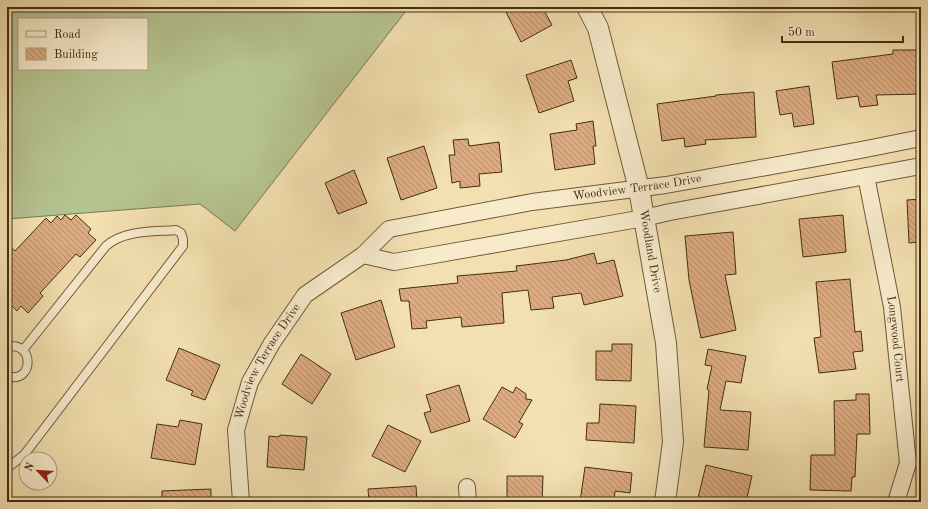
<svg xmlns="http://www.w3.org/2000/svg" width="928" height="509" viewBox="0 0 928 509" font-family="'Old Standard TT',serif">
  <defs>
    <pattern id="building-back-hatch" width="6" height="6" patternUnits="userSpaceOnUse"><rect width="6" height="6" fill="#ddab7f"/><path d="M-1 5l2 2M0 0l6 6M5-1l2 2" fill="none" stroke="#b58c67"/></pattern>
  </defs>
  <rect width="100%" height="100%" fill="#f3e0b0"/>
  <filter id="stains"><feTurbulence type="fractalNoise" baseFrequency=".005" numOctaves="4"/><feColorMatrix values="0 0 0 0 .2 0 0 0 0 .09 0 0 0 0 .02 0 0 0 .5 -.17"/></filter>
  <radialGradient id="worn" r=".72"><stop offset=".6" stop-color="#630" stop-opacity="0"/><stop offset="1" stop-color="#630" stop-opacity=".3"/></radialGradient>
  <!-- grass -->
  <path fill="#b5c390" stroke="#7c7851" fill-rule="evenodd" d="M7,7H409L235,231L200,204L7,219ZM19,19H147V69H19Z"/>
  <!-- building -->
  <path fill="url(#building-back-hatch)" stroke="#442d12" d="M516,7H542L552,25L521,42L506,12Z
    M893,50H921V94L876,95L878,105L860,107L858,96L837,99L832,62L893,54Z
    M571,60L577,78L568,81L574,101L539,113L526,75Z
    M809,86L814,124L794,127L792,113L780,115L776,91Z
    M754,92L756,137L705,140L706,144L685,147L684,138L662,141L657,104L716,96V95Z
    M593,121L596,146H593L595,164L555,170L550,134L577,130L576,124Z
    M468,139L469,146L499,142L502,172L479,174L480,186L460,188V181L452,183L449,155H455L453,140Z
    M424,146L437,188L401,200L387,158Z
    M354,170L367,203L338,214L325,183Z
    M921,199V242L909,243L907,200Z
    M65,215L71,220L76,215L91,229L88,233L96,240L80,257L76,254L40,293L43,296L28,313L21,306L17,311L7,301V244L15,251L46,218L51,223L57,216L61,220Z
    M843,215L846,252L803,257L799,219Z
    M733,232L736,274L725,275L736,330L701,338L689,280L685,236Z
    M594,253L597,264L614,260L623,296L584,305L581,293L552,297L554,308L531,310L528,290L502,293L504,323L462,327L461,317L426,321L427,328L412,329L409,301H401L399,289L458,283L457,276L517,271L516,266L566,260Z
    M850,279L855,332L861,331L863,351L853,352L856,369L819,373L814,338L821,337L816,282Z
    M381,300L395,347L356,360L341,313Z
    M612,344H632L631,381L596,380V351H612Z
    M179,348L220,365L205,400L191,395L193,391L166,380Z
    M708,349L746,356L741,383L726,381L720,410L751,412L748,450L704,447L709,390L707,389L712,366L705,365Z
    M301,354L331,374L312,404L282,384Z
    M459,385L470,421L431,433L424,413L431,411L426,395Z
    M502,387L513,393L516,387L526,394V399L532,400L519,422L523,424L515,438L483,419Z
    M856,394H869L870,434H857L855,477H852L851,491L810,490L811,455H835L834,401L856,400Z
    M600,404L636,406L634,443L586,440L587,423H599Z
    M180,420L202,424L195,465L151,458L157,424L178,427Z
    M388,425L421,441L405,472L372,456Z
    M280,435L307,437L304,470L267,467L269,436L279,437Z
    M706,465L752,476L746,502H697Z
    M585,467L632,473L630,493L615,491L614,502H580Z
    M507,476H543L542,502H507Z
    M416,486L417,502H369L368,489Z
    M211,489V502H162V491Z"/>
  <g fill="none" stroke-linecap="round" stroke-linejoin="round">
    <defs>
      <path id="service" d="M7,347C35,340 34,385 7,376
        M7,468L24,455L183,246V239L181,233L176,230C153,232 124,230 106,246L23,350"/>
      <g id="minor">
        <path id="s1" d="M866,176L892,307L908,463L896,502"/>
        <path d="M363,255L394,262L644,218L670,212L921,166"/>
        <path d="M467,487L468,502"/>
        <path id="s2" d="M241,502L236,430L250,382L272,343L305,295L363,255L389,229L532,202L666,185L861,150L921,138"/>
      </g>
      <g id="tertiary">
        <path id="s3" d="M587,7L598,28L639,189L666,343L673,442L665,502"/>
      </g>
    </defs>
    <!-- service casing -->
    <use href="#service" stroke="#705a3a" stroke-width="10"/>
    <!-- minor casing -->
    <use href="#minor" stroke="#705a3a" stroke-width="18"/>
    <!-- tertiary casing -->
    <use href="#tertiary" stroke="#705a3a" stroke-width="22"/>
    <!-- service -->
    <use href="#service" stroke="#f7ebcc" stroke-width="8"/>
    <!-- minor -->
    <use href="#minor" stroke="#f7ebcc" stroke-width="16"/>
    <!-- tertiary -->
    <use href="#tertiary" stroke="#f7ebcc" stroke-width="20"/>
  </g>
  <g text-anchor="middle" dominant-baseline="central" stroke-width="4" stroke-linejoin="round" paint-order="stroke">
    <!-- street labels -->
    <g font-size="12" fill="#442d12" stroke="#f7ebcc">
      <text stroke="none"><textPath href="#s2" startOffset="584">Woodview Terrace Drive</textPath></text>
      <text stroke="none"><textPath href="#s3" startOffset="253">Woodland Drive</textPath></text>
      <text stroke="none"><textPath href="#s1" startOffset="166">Longwood Court</textPath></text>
      <text stroke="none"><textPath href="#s2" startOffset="148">Woodview Terrace Drive</textPath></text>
    </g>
  </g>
  <!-- margin -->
  <rect width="928" height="509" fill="none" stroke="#f3e0b0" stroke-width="24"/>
  <rect x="8" y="8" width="912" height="493" fill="none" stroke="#442d12" stroke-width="2"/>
  <rect x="12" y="12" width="904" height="485" fill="none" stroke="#442d12"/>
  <!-- legend -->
  <rect x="18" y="18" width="130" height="52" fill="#f7ebcc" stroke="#af9f82"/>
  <rect x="26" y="31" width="20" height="6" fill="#f7ebcc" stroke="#af9f82"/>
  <text x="54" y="38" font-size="12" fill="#442d12">Road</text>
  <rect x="26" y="48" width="20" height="12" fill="url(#building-back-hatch)" stroke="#af9f82"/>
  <text x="54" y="58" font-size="12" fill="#442d12">Building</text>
  <!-- north arrow -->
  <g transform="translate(38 471) rotate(295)"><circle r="19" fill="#f7ebcc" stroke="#af9f82"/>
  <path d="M0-3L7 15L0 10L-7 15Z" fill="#8f2418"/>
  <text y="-6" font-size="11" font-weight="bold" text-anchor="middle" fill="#442d12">N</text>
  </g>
  <!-- scale -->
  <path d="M782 36v6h121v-6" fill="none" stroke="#442d12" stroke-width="2"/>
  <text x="788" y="36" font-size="12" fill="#442d12" stroke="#f7ebcc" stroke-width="3" paint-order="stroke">50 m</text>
  <rect width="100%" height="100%" filter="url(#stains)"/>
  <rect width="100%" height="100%" fill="url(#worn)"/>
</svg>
